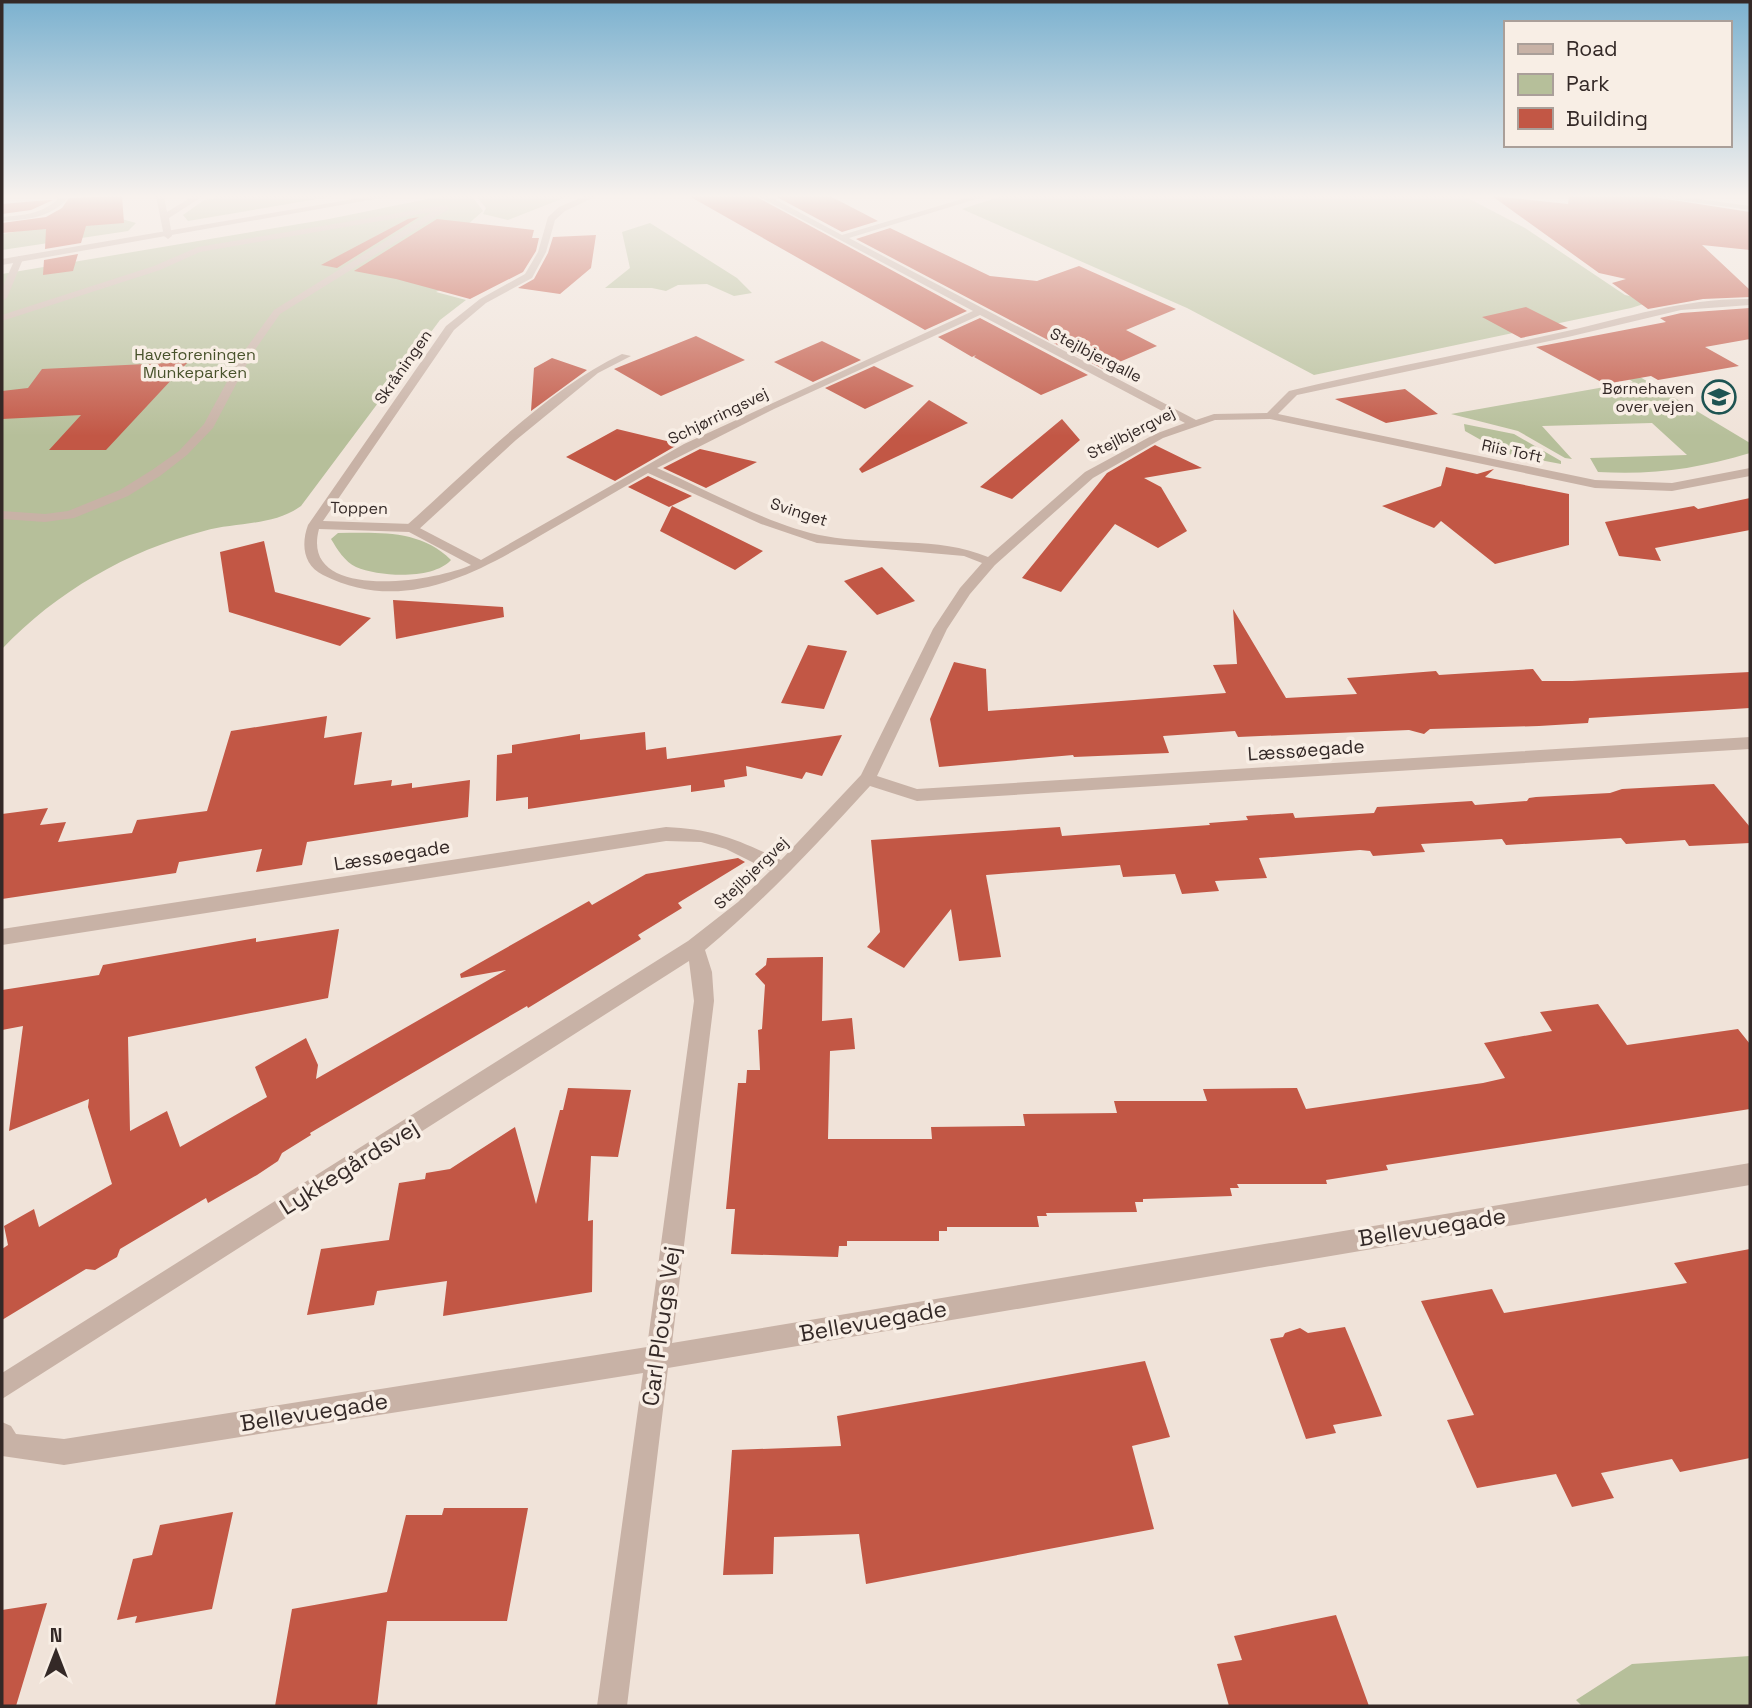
<svg xmlns="http://www.w3.org/2000/svg" width="1752" height="1708" viewBox="0 0 1752 1708" font-family="'Space Grotesk',sans-serif">
  <rect width="100%" height="100%" fill="#f0e3d9"/>
  <!-- green -->
  <path fill="#b6bf9a" d="M216,196H335L188,221L183,215L204,200L214,199Z
    M442,196H472L483,211L457,234L471,274L436,292L466,300L440,320L301,506C274,526 236,522 204,531C127,551 56,592 2,649V274L329,219Z
    M476,196H569L508,220L483,214L486,208Z
    M1002,196H1464L1525,228L1625,295L1653,301L1631,308L1314,375L1187,308L962,209Z
    M111,216L136,223L128,231L2,250V234Z
    M650,223L737,278L752,293L734,296L707,284L678,285L666,291L652,288H605L630,268L622,232Z
    M1620,365L1750,443V453C1696,469 1654,475 1598,472L1590,458L1687,455L1652,423L1542,426L1572,459L1565,458L1518,431L1451,414L1633,382L1613,367Z
    M1464,424L1514,434L1561,461V464L1493,451L1488,444L1465,431Z
    M338,533C378,533 420,529 451,560C433,580 380,577 356,567C345,562 337,549 331,539Z
    M1750,1656V1706H1582L1576,1700L1632,1664Z"/>
  <!-- building -->
  <path fill="#c25745" d="M122,196L124,223L86,226L81,243L45,249L46,229L2,233V223L46,217L62,208L69,198Z
    M689,196H755L967,311L925,330Z
    M775,196H830L878,221L842,232Z
    M1492,196L1568,204L1569,196H1647L1750,212V250L1702,245L1750,290V297L1703,299L1648,309L1612,283L1626,279L1599,273Z
    M48,200H53L31,210L2,214V204Z
    M419,217L337,268L321,265L408,219Z
    M437,219L534,230L532,238H539L536,251L523,272L470,299L396,279L354,271Z
    M890,228L990,276L1037,281L1079,266L1176,309L1126,330L1157,346L1103,369L856,239Z
    M596,235L591,268L560,294L518,288L534,279L548,253L553,237Z
    M78,254L73,271L43,275L44,260Z
    M1526,307L1568,328L1521,338L1482,317Z
    M1750,308V339L1705,347L1739,366L1658,380L1651,376L1605,384L1536,347L1666,322L1660,318L1681,313Z
    M980,318L1088,375L1041,395L974,357L976,355L972,357L938,337Z
    M696,336L745,360L661,396L614,369Z
    M822,341L861,360L813,382L774,362Z
    M552,358L587,370L531,411L534,368Z
    M188,362L106,450H49L81,415L2,419V391L28,388L42,369Z
    M874,366L914,386L865,409L825,388Z
    M1405,389L1438,414L1386,423L1335,399Z
    M929,400L968,423L862,473L859,469Z
    M1062,419L1080,440L1012,499L980,487Z
    M617,429L679,444L615,481L566,457Z
    M1155,445L1202,468L1144,478L1161,487L1187,531L1158,548L1115,524L1061,592L1022,578L1107,473Z
    M700,449L757,462L706,488L663,468Z
    M1446,467L1477,474L1494,469L1485,477L1569,494V545L1495,564L1441,521L1434,528L1382,506L1441,486Z
    M648,476L692,496L669,507L628,487Z
    M1750,498V530L1655,548L1661,561L1619,556L1605,522L1694,506L1698,509Z
    M672,506L763,551L735,570L660,531Z
    M264,541L275,592L371,618L340,646L229,612L220,552Z
    M882,567L915,601L877,615L844,581Z
    M393,600L503,607L504,617L396,639Z
    M1233,609L1286,698L1357,694L1347,678L1436,671L1439,675L1533,669L1542,681H1572L1750,672V708L1589,718L1588,723L1539,726L1430,729L1424,734L1409,730L1238,737L1235,731L1163,736L1169,753L1074,757L1073,755L939,767L930,719L954,662L986,669L988,711L1226,693L1213,665L1237,664Z
    M808,645L847,651L824,709L781,703Z
    M327,716L324,738L362,732L354,785L392,780L391,786L412,783V788L470,780L468,817L307,842L302,865L256,872L262,849L179,862L176,873L2,899V814L48,808L40,825L66,822L58,842L132,833L137,820L207,811L231,731Z
    M645,732L646,750L666,747L667,759L842,735L822,776L806,772L802,779L746,766L747,776L724,780L725,787L691,792V785L528,809V797L496,801L497,755L512,753V745L580,734V740Z
    M1714,784L1750,827V843L1689,846L1685,840L1626,844L1621,838L1506,845L1502,839L1421,844L1425,852L1373,856L1370,851L1360,850L1259,858L1267,878L1215,881L1219,891L1182,894L1175,874L1123,877L1120,865L986,875L1001,957L959,961L951,909L904,968L867,947L880,932L871,840L1060,827L1062,836L1210,825L1209,823L1248,820L1246,816L1293,813L1295,818L1374,813L1377,807L1472,801L1475,805L1527,801L1529,798L1536,797L1610,793L1622,789Z
    M738,858L745,862L678,903L682,908L638,935L641,939L528,1008L527,1006L310,1133L311,1135L282,1153L278,1161L257,1175L208,1203L206,1198L120,1249L117,1257L95,1270L86,1269L2,1320V1249L8,1245L4,1226L34,1209L39,1227L112,1184L88,1107L89,1099L9,1131L23,1026L2,1030V990L99,975L103,965L256,938V942L339,929L328,998L128,1037L130,1131L167,1111L180,1147L267,1097L255,1067L306,1038L318,1065L316,1079L506,970L461,978L460,974L589,901L592,905L646,874Z
    M823,957L822,1021L852,1018L855,1049L830,1051L828,1139H932L931,1127L1025,1126L1023,1114L1117,1113L1114,1101H1207L1203,1089L1297,1088L1306,1109L1483,1083L1505,1078L1484,1043L1552,1031L1540,1012L1598,1004L1627,1045L1738,1029L1750,1044V1109L1386,1165L1388,1170L1326,1180L1327,1184H1237L1239,1188H1230L1232,1196L1143,1199V1202H1135L1137,1212L1046,1213L1047,1216H1037L1039,1227H947V1231H939V1241H847V1246H839L838,1257L731,1254L735,1209H726L738,1083H746L747,1070H760L758,1030L762,1029L765,985L755,974L766,965L767,958Z
    M568,1088L631,1090L618,1157L591,1156L588,1221L593,1220L592,1292L443,1316L447,1281L377,1291L374,1305L307,1315L321,1249L389,1240L399,1183L425,1179L426,1173L450,1169L515,1127L536,1204L560,1110H563Z
    M1750,1249V1458L1680,1472L1672,1459L1601,1473L1614,1498L1572,1507L1556,1474L1477,1488L1447,1420L1474,1415L1421,1301L1492,1289L1504,1313L1687,1283L1674,1263Z
    M1345,1327L1382,1416L1333,1425L1336,1433L1306,1439L1270,1339L1283,1337L1285,1333L1300,1328L1308,1333Z
    M1145,1361L1170,1437L1132,1446L1154,1529L866,1584L859,1534L774,1537L773,1574L723,1575L732,1450L841,1446L837,1416Z
    M444,1508H528L507,1621H387L377,1706H275L292,1609L387,1592L406,1515H442Z
    M233,1512L212,1609L135,1623L137,1616L117,1620L133,1559L152,1555L160,1525Z
    M47,1603L16,1706H2V1610Z
    M1336,1615L1369,1706H1229L1217,1664L1242,1660L1234,1636Z"/>
  <g fill="none" stroke-linecap="round" stroke-linejoin="round">
    <!-- service -->
    <path fill="#c8b2a6" fill-rule="evenodd" d="M156,196H164L167,212L193,196H203L169,218L172,236L168,239L164,236Z
      M446,205L449,209L280,314L252,354L213,428L187,455L160,476L128,496L74,518L45,522L2,519V511L45,514L68,511L120,490L152,470L179,451L204,424L242,354L274,310L432,212L200,252L160,270L5,320L2,321V315L154,266L198,247Z
      M19,256L23,259L7,298L2,301V288L15,259Z
      M622,354L631,356L598,373L516,440L417,531H407V525C470,469 547,389 622,354Z"/>
    <!-- minor -->
    <path fill="#c8b2a6" fill-rule="evenodd" d="M56,196L67,199C50,218 26,220 2,221V217C23,215 42,214 58,199Z
      M585,196H597L565,211L555,220L546,252L532,278L486,303L454,330L323,521L412,524L481,560L684,444L973,311L758,196H769L842,235L972,196H986L849,238L1196,420L1214,414L1267,413L1289,391C1381,369 1474,352 1567,331C1628,317 1686,298 1750,299V305L1681,310L1568,337L1297,395L1278,414L1595,480L1672,483L1750,468V476L1672,491L1595,488L1270,419L1215,420L1163,438L1093,478L995,565L970,594L947,629L877,776L917,789L1750,737V749L917,801L870,786C817,844 765,900 705,950L712,972L714,1001L672,1343L1750,1163V1185L668,1368L627,1706H597L643,1373L64,1465L2,1456V1422L11,1426L16,1434L64,1439L647,1347L694,1001L689,961L2,1399V1373L688,941L738,902L770,871L726,849L701,842L666,841L2,945V929L666,827C714,829 738,840 781,860L861,775L933,629L960,588L982,563L964,556L817,543L761,524L648,473C613,493 578,514 543,534C475,574 403,615 323,575C303,565 301,544 308,525L446,326L480,299L525,274L538,252L548,217L559,207ZM980,315L1185,423L1155,434L1085,472L988,557C938,536 878,546 825,536C775,528 705,489 657,468L774,409ZM319,529L409,532L471,565C434,582 299,603 319,529Z
      M1649,196H1676L1750,206V210Z"/>
    <!-- tertiary -->
    <path fill="#c8b2a6" fill-rule="evenodd" d="M371,196H392L2,265V259Z"/>
  </g>
  <!-- sky -->
  <linearGradient id="sky" x2="0" y2="1"><stop stop-color="#7bb1cf"/><stop offset="0.45" stop-color="#f8f2ee"/><stop offset="1" stop-color="#f8f2ee" stop-opacity="0"/></linearGradient>
  <rect width="1752" height="436" fill="url(#sky)"/>
  <!-- icons -->
  <defs>
    <symbol id="school-ring" viewBox="-11 -11 22 22"><circle r="9.5" fill="#f8eee5" stroke="#1e5452" stroke-width="1.5"/><path d="M0-5L7-2L0 1L-7-2ZM-4 1L0 2.5L4 1V4Q0 6-4 4Z" fill="#1e5452"/></symbol>
  </defs>
  <g fill-rule="evenodd">
    <use href="#school-ring" x="1700" y="378" width="38" height="38"/>
  </g>
  <g text-anchor="middle" dominant-baseline="central" stroke-width="7" stroke-linejoin="round" paint-order="stroke">
    <!-- far-park labels -->
    <g font-size="16" fill="#48522b" stroke="#f8eee5">
      <text x="195" y="354">Haveforeningen<tspan x="195" dy="18">Munkeparken</tspan></text>
    </g>
    <!-- far-street labels -->
    <g font-size="16" fill="#342927" stroke="#f8eee5">
      <text transform="translate(1096 355) rotate(27)">Stejlbjergalle</text>
      <text transform="translate(403 367) rotate(-55)">Skråningen</text>
      <text transform="translate(718 416) rotate(-26)">Schjørringsvej</text>
      <text transform="translate(1131 433) rotate(-27)">Stejlbjergvej</text>
      <text transform="translate(1512 451) rotate(12)">Riis Toft</text>
      <text transform="translate(359 508) rotate(1)">Toppen</text>
      <text transform="translate(799 512) rotate(18)">Svinget</text>
      <text transform="translate(751 873) rotate(-44)">Stejlbjergvej</text>
    </g>
    <!-- far-poi labels -->
    <g font-size="16" fill="#342927" stroke="#f8eee5" text-anchor="end">
      <text x="1694" y="388">Børnehaven<tspan x="1694" dy="18">over vejen</tspan></text>
    </g>
    <!-- street labels -->
    <g font-size="19" fill="#342927" stroke="#f8eee5">
      <text transform="translate(1306 750) rotate(-4)">Læssøegade</text>
      <text transform="translate(392 855) rotate(-9)">Læssøegade</text>
    </g>
    <!-- near-street labels -->
    <g font-size="23" fill="#342927" stroke="#f8eee5">
      <text transform="translate(349 1167) rotate(-32)">Lykkegårdsvej</text>
      <text transform="translate(1432 1227) rotate(-9)">Bellevuegade</text>
      <text transform="translate(873 1321) rotate(-10)">Bellevuegade</text>
      <text transform="translate(661 1326) rotate(-82)">Carl Plougs Vej</text>
      <text transform="translate(314 1412) rotate(-9)">Bellevuegade</text>
    </g>
  </g>
  <!-- border -->
  <rect width="1752" height="1708" fill="none" stroke="#342927" stroke-width="7"/>
  <!-- legend -->
  <rect x="1504" y="21" width="228" height="126" fill="#f8eee5" stroke="#aa9f99" stroke-width="2"/>
  <rect x="1518" y="44" width="35" height="10" fill="#c8b2a6" stroke="#aa9f99" stroke-width="2"/>
  <text x="1566" y="56" font-size="21" fill="#342927">Road</text>
  <rect x="1518" y="74" width="35" height="21" fill="#b6bf9a" stroke="#aa9f99" stroke-width="2"/>
  <text x="1566" y="91" font-size="21" fill="#342927">Park</text>
  <rect x="1518" y="108" width="35" height="21" fill="#c25745" stroke="#aa9f99" stroke-width="2"/>
  <text x="1566" y="126" font-size="21" fill="#342927">Building</text>
  <!-- north arrow -->
  <g transform="translate(56 1652)" stroke="#f8eee5" stroke-width="5" paint-order="stroke">
  <path d="M0-5L12 26L0 18L-12 26Z" fill="#342927"/>
  <text y="-10" font-size="19" font-weight="bold" text-anchor="middle" fill="#342927">N</text>
  </g>
</svg>
